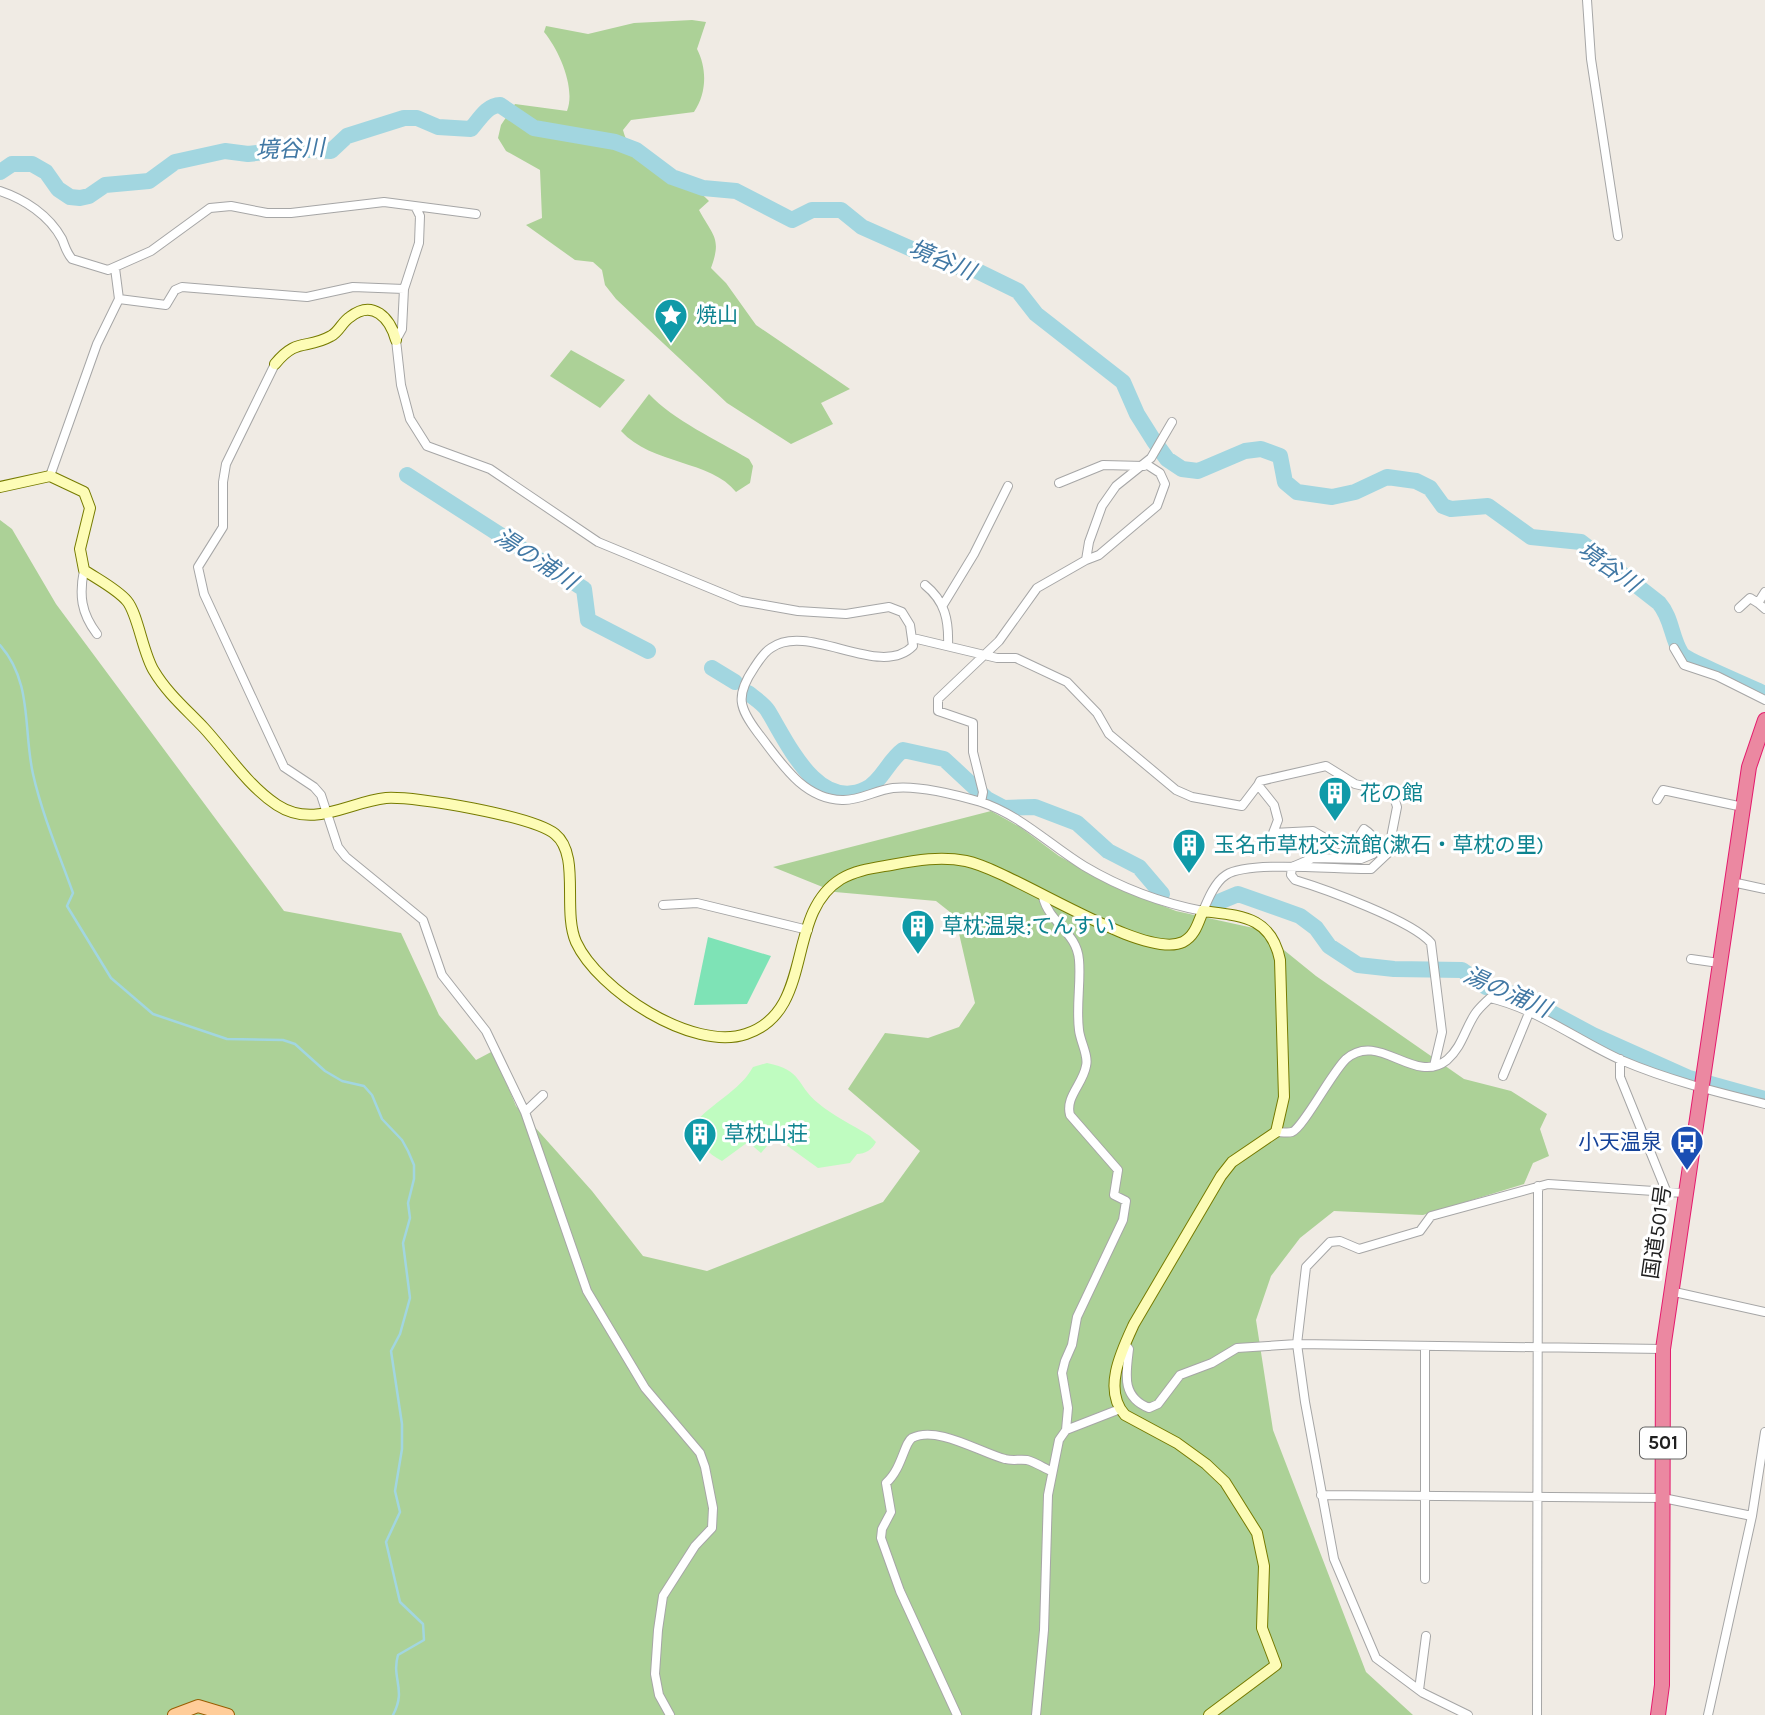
<svg xmlns="http://www.w3.org/2000/svg" width="1765" height="1715" viewBox="0 0 1765 1715" font-family="Karla,'Noto Sans JP',sans-serif">
  <rect width="100%" height="100%" fill="#f0ebe4"/>
  <!-- forest -->
  <path fill="#acd197" d="M692,20L706,22L697,49C707,68 707,93 694,112L631,120L623,130C629,154 652,175 675,183C689,188 698,189 709,201L699,210C713,236 722,238 711,268L726,283L756,325L850,389L821,403L833,424L791,444L727,403L616,299L605,285L602,270L593,262L575,260L526,225L542,218L540,170L506,151L498,138L501,125L515,104L567,111C576,88 559,50 544,32L546,26L588,34L634,23Z
    M571,350L625,380L600,408L550,376Z
    M649,394C673,420 717,440 749,459L753,466L750,483L736,492C711,460 652,465 621,431Z
    M0,520L12,529L56,604L284,911L401,933L439,1015L476,1060L493,1051L516,1106L592,1191L643,1256L707,1271L883,1202L920,1151L848,1089L885,1033L928,1038L959,1027L975,1003L955,916L936,901L835,892L773,867L991,811L1020,827L1059,856L1114,887L1176,911L1258,929L1316,976L1464,1079L1511,1091L1547,1114L1540,1129L1549,1156L1533,1163L1524,1184L1423,1215L1334,1211L1300,1238L1271,1276L1256,1320L1273,1430L1366,1672L1413,1715H0Z"/>
  <!-- park -->
  <path fill="#bffcc0" d="M767,1063C803,1070 796,1085 818,1103C833,1116 853,1125 870,1136L876,1142C872,1150 865,1154 857,1154L850,1163L818,1168L775,1137L761,1153L748,1142L722,1161C708,1154 696,1141 693,1125C711,1103 740,1091 753,1067Z"/>
  <!-- pitch -->
  <path fill="#7ee3b6" d="M708,937L771,956L747,1004L694,1005Z"/>
  <g fill="none" stroke-linecap="round" stroke-linejoin="round">
    <!-- stream -->
    <path stroke="#a2d6e0" stroke-width="2.5" d="M0,645C33,682 23,730 33,774C42,814 59,854 73,893L67,906L111,978L153,1014L227,1039L283,1040L295,1044L325,1071L342,1081L364,1086L372,1095L382,1119L402,1140L408,1151L414,1165V1179L408,1203L410,1218L403,1243L410,1298L400,1334L391,1351L402,1424V1449L395,1491L400,1512L386,1542L400,1602L423,1624L424,1640L398,1655C391,1679 407,1689 393,1715"/>
    <!-- river -->
    <path stroke="#a2d6e0" stroke-width="16" d="M0,172L12,164H32L46,172L58,189L70,197L80,198L89,196L105,185L149,181L175,162L225,151L248,154L292,149L331,151L347,136L404,118H417L438,127L471,129C479,120 487,105 500,105L534,128L615,142L636,150L672,177L703,188L736,191L792,220L812,210H841L862,227L950,266L971,268L1018,291L1036,314L1123,382L1137,414L1154,441L1167,459L1182,469L1198,471L1245,451L1261,449L1280,456L1285,482L1297,492L1332,497L1355,492L1387,477L1416,481L1430,488L1443,506L1451,509L1488,506L1531,537L1581,542L1659,603C1672,618 1671,637 1681,653C1685,660 1751,687 1765,694
      M407,475L584,589L588,620L648,651
      M712,668L735,682
      M748,693C754,698 764,704 768,711C787,742 818,813 866,789C882,781 888,761 903,750L944,759L987,799L1004,808L1035,807L1077,823L1108,851L1139,867L1162,894
      M1214,904L1238,894L1300,916L1316,928L1329,946L1358,965L1394,969L1462,970L1486,987L1520,996L1593,1035L1689,1078L1765,1099"/>
    <defs>
      <path id="street" d="M1587,0L1591,59L1618,236
        M0,191C24,199 49,215 62,239C65,246 66,252 72,259L108,270L151,251L210,208L231,206L267,213H291L384,202L476,214
        M416,208L420,216L419,243L404,289L402,329L396,340L401,385L410,419L427,446L490,469L598,542L741,601L798,611L846,614L889,607L902,612L910,625L913,646C880,680 808,621 771,648C764,652 758,662 754,668C735,696 739,708 758,733C780,761 802,799 842,800C859,801 876,790 893,788C918,785 957,795 981,802C1020,815 1050,845 1084,866C1121,888 1161,903 1203,911C1208,899 1215,882 1226,875C1249,860 1340,870 1371,869L1388,853L1397,807L1393,793L1355,784L1326,766L1260,781L1258,785
        M119,299L166,305L175,290L182,287L307,297L353,287L404,289
        M275,364L226,464L223,482V527L198,567L204,594L284,767L314,787L321,795L338,847L346,857L423,920L442,975L486,1031L525,1112L543,1095
        M50,476L97,344L119,299L115,268
        M1059,483L1103,465L1144,466
        M1086,560L1099,555L1157,506L1165,484L1160,473L1146,464
        M84,570C79,595 81,613 97,634
        M925,585C945,601 949,620 948,646
        M1765,592L1758,603L1765,609
        M943,605L974,554L1008,486
        M1739,608L1750,598L1758,603
        M913,638L997,658H1016L1067,682L1097,713L1109,734L1176,790L1192,797L1242,806L1258,785L1274,805L1278,820L1273,833L1313,831L1332,842L1352,848L1364,829C1375,836 1375,841 1373,854L1361,859L1313,858L1292,867L1291,875L1295,880C1325,889 1413,921 1431,943L1442,1032L1434,1066
        M1674,648L1684,665L1717,676L1765,700
        M1657,800L1663,790L1743,807
        M981,802L983,792L973,752V723L938,711V699L999,641L1037,588L1086,560L1089,542L1102,506L1116,486L1151,458L1172,422
        M1732,882L1765,889
        M1043,897C1049,923 1077,932 1079,960C1081,983 1076,1006 1079,1030C1080,1041 1089,1056 1086,1066C1083,1084 1065,1097 1070,1115L1118,1170L1114,1195L1126,1201L1123,1220L1077,1317L1072,1345L1065,1361L1062,1373L1068,1408L1066,1430
        M663,905L697,903L808,930
        M1691,959L1719,963
        M1620,1059V1077L1667,1193
        M1503,1076L1529,1013
        M525,1112L587,1291L645,1388L700,1453L705,1467L713,1508L712,1528L695,1546L663,1596L658,1630L655,1674L659,1695L670,1715
        M1276,1132C1280,1132 1288,1133 1292,1132C1303,1128 1332,1072 1346,1059C1379,1030 1414,1086 1447,1060C1462,1047 1465,1029 1475,1014C1479,1008 1485,1003 1490,998C1537,1009 1577,1040 1621,1060C1668,1080 1716,1092 1765,1104
        M1670,1291L1765,1312
        M1125,1344L1129,1349C1126,1374 1121,1397 1149,1408L1158,1404L1180,1375L1212,1363L1237,1348L1297,1344L1663,1349
        M1425,1346V1579
        M1321,1495L1663,1498L1752,1516
        M1419,1690L1426,1636
        M957,1715L900,1591L881,1538L882,1529L891,1512L886,1483C902,1469 904,1443 912,1438C937,1425 981,1453 1005,1459C1012,1461 1020,1459 1027,1460C1035,1462 1044,1468 1051,1471
        M1036,1715L1044,1630L1048,1495L1059,1440L1066,1430L1120,1409
        M1468,1715L1423,1693L1376,1658L1334,1559L1305,1402L1297,1344L1306,1267L1330,1242L1340,1241L1359,1249L1420,1231L1431,1216L1548,1184L1684,1193
        M1537,1715L1538,1186
        M1708,1715L1752,1516L1765,1432"/>
      <path id="secondary" d="M275,364C297,337 306,350 331,336C339,332 342,322 350,317C373,299 390,318 396,340
        M0,487L50,476L84,492L90,508L80,549L84,570C97,579 117,589 127,601C138,614 143,654 154,671C167,693 187,710 204,728C227,753 248,786 277,805C314,829 348,802 386,798C416,796 532,816 555,834C581,855 562,910 576,942C598,990 693,1052 746,1034C816,1011 784,914 841,879C856,870 874,868 891,865C917,860 941,856 966,861C1014,871 1143,961 1183,942C1195,936 1198,923 1203,911C1241,916 1271,916 1280,960L1284,1097L1276,1132L1232,1162L1221,1176L1134,1324C1122,1350 1102,1390 1125,1415L1177,1443L1206,1464L1225,1482L1257,1533L1264,1566L1262,1628L1276,1665L1209,1715"/>
      <path id="primary" d="M174,1715L198,1706L228,1715"/>
      <path id="highway" d="M1658,1715L1662,1685L1663,1349L1749,767L1765,720"/>
    </defs>
    <!-- street casing -->
    <use href="#street" stroke="#a6a6a6" stroke-width="10"/>
    <!-- secondary casing -->
    <use href="#secondary" stroke="#767b00" stroke-width="12"/>
    <!-- primary casing -->
    <use href="#primary" stroke="#995d00" stroke-width="14"/>
    <!-- highway casing -->
    <use href="#highway" stroke="#e41b6d" stroke-width="16"/>
    <!-- street -->
    <use href="#street" stroke="#fff" stroke-width="8"/>
    <!-- secondary -->
    <use href="#secondary" stroke="#fdfcb6" stroke-width="10"/>
    <!-- primary -->
    <use href="#primary" stroke="#ffcd9a" stroke-width="12"/>
    <!-- highway -->
    <use href="#highway" stroke="#eb88a1" stroke-width="14"/>
  </g>
  <!-- icons -->
  <defs>
    <symbol id="sight-pin" viewBox="-11 -11 22 30"><path d="M0 17L-7.5 6A9.5 9.5 0 1 1 7.5 6Z" fill="#0f9aa8" stroke="#fff"/><path d="M0-6L1.8-2.2L6-1.7L2.9 1.2L3.7 5.4L0 3.3L-3.7 5.4L-2.9 1.2L-6-1.7L-1.8-2.2Z" fill="#fff"/></symbol>
    <symbol id="building-pin" viewBox="-11 -11 22 30"><path d="M0 17L-7.5 6A9.5 9.5 0 1 1 7.5 6Z" fill="#0f9aa8" stroke="#fff"/><path d="M-4-6H4V6H1V3H-1V6H-4ZM-2.5-4.3h1.7v1.8h-1.7ZM.8-4.3h1.7v1.8H.8ZM-2.5-1h1.7V.8h-1.7ZM.8-1h1.7V.8H.8Z" fill="#fff"/></symbol>
    <symbol id="bus-pin" viewBox="-11 -11 22 30"><path d="M0 17L-7.5 6A9.5 9.5 0 1 1 7.5 6Z" fill="#1a4fb4" stroke="#fff"/><path d="M-5-6H5V4H4V6H2V4H-2V6H-4V4H-5ZM-3.5-4V0h7V-4ZM-3.5 1.2v1.5H-2V1.2ZM2 1.2v1.5H3.5V1.2Z" fill="#fff"/></symbol>
  </defs>
  <g fill-rule="evenodd">
    <use href="#sight-pin" x="652" y="296" width="38" height="52"/>
    <use href="#building-pin" x="1316" y="774" width="38" height="52"/>
    <use href="#building-pin" x="1170" y="826" width="38" height="52"/>
    <use href="#building-pin" x="899" y="907" width="38" height="52"/>
    <use href="#building-pin" x="681" y="1115" width="38" height="52"/>
    <use href="#bus-pin" x="1668" y="1123" width="38" height="52"/>
  </g>
  <g text-anchor="middle" dominant-baseline="central" stroke-width="6" stroke-linejoin="round" paint-order="stroke">
    <!-- shield labels -->
    <rect fill="#fff" stroke="#626262" stroke-width="2" x="1640" y="1427.5" width="46" height="31" rx="5"/>
    <g font-size="19" font-weight="bold" fill="#1f1f1f">
      <text x="1663" y="1443">501</text>
    </g>
    <!-- culture labels -->
    <g font-size="21" fill="#0d838f" stroke="#fff" text-anchor="start">
      <text x="696" y="315">焼山</text>
      <text x="1360" y="793">花の館</text>
      <text x="1214" y="845">玉名市草枕交流館(漱石・草枕の里)</text>
      <text x="942" y="926">草枕温泉;てんすい</text>
      <text x="724" y="1134">草枕山荘</text>
    </g>
    <!-- transit labels -->
    <g font-size="21" fill="#164399" stroke="#fff" text-anchor="end">
      <text x="1662" y="1142">小天温泉</text>
    </g>
    <!-- street labels -->
    <g font-size="21" fill="#1f1f1f" stroke="#fff">
      <text transform="translate(1657 1232) rotate(-82)">国道501号</text>
    </g>
    <!-- water labels -->
    <g font-size="23" font-style="italic" fill="#4178a4" stroke="#fff">
      <text transform="translate(290 149) rotate(-2)">境谷川</text>
      <text transform="translate(942 260) rotate(22)">境谷川</text>
      <text transform="translate(536 559) rotate(33)">湯の浦川</text>
      <text transform="translate(1609 567) rotate(35)">境谷川</text>
      <text transform="translate(1507 992) rotate(24)">湯の浦川</text>
    </g>
  </g>
</svg>
